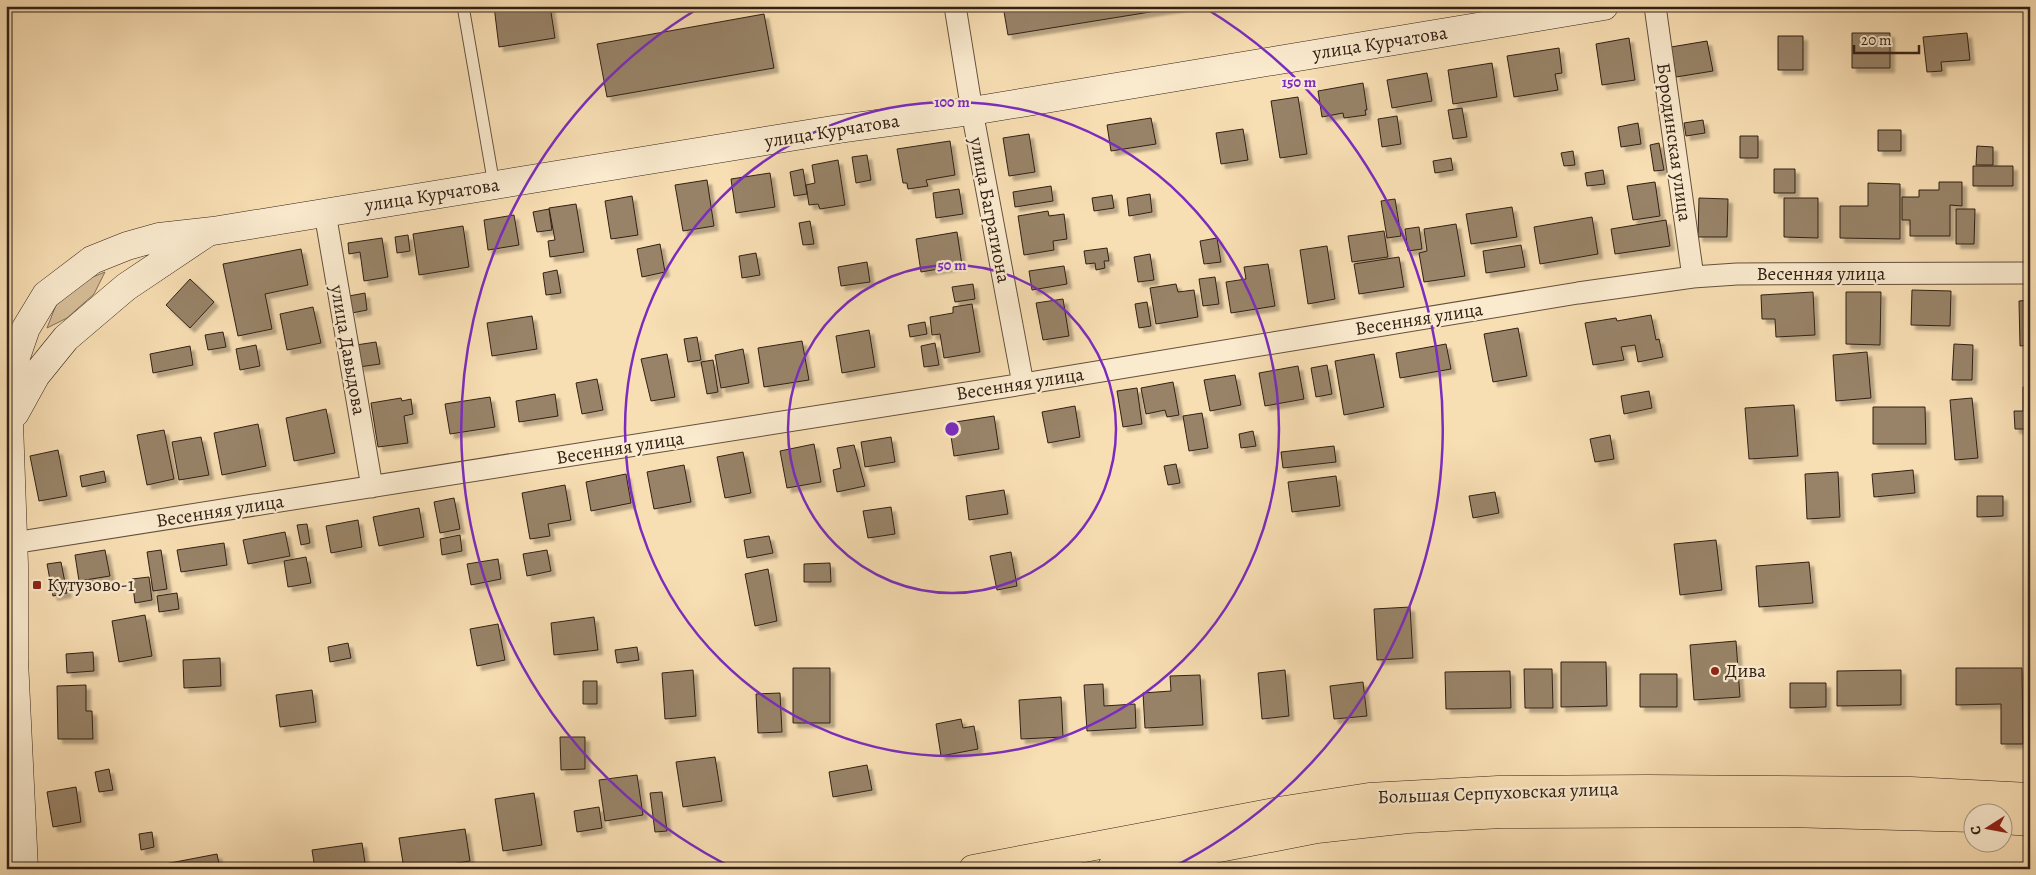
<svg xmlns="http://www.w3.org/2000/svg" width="2036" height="875" viewBox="0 0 2036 875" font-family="Alegreya,serif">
  <defs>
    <filter id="shadow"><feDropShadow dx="4.5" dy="4.5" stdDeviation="1" flood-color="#0004"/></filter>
  </defs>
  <rect width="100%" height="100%" fill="#f8deb3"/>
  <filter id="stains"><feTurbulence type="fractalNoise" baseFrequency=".004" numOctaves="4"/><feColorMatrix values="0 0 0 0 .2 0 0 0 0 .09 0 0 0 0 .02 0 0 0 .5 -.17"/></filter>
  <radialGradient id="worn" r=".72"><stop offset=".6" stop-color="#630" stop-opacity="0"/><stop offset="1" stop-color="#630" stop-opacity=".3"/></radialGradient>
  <!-- green -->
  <path fill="#d6be98" stroke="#846f56" d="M105,272L94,294L67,318L47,328L56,305L83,281Z"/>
  <!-- building -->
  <path fill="#988367" stroke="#312015" filter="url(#shadow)" d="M494,6H550L555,38L499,47Z
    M1003,6H1180L1181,7L1008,35Z
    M764,14L774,68L607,97L597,44Z
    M1852,33H1890V68H1852Z
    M1967,33L1970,60L1941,62L1942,71L1927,72L1923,37Z
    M1778,36H1803V70H1778Z
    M1629,38L1635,80L1602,85L1596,44Z
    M1707,41L1713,71L1676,77L1671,47Z
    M1559,48L1562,73L1555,74L1558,90L1514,97L1507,56Z
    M1492,63L1497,97L1453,104L1448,70Z
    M1427,73L1432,101L1392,108L1387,80Z
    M1363,83L1367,110H1365L1366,115L1344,118L1343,113L1322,117L1318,91Z
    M1298,97L1307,154L1280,158L1271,101Z
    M1462,108L1467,137L1453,139L1448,110Z
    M1397,116L1401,144L1382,147L1378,119Z
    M1151,118L1156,144L1111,151L1107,125Z
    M1703,120L1705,133L1686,136L1684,123Z
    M1638,123L1641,144L1621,147L1618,127Z
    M1243,129L1248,160L1221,164L1216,133Z
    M1878,130H1901V151H1878Z
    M1029,134L1035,172L1009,176L1003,138Z
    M1740,136H1758V158H1740Z
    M950,141L955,175L926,180L928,186L908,189L907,183H903L897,149Z
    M1659,143L1664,170L1654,171L1650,145Z
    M1977,146L1993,147V165H1976Z
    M1573,151L1575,165L1564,166L1561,153Z
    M867,155L871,180L856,183L852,157Z
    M1451,158L1453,170L1435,173L1433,161Z
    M838,160L845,205L820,209L818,204L809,205L806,185L815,183L812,165Z
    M1973,166H2013V186H1973Z
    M803,169L807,194L794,196L790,172Z
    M1774,169H1795V193H1774Z
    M1603,170L1605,184L1587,186L1585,173Z
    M770,173L775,207L736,213L731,179Z
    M707,180L714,226L683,231L675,185Z
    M1655,182L1660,216L1633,220L1627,186Z
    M1939,182H1962V206L1950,205V236H1910V220H1902V197H1919V190H1939Z
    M1868,183L1900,184V239L1840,238V206H1868Z
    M1051,186L1053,201L1015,207L1013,192Z
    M959,189L963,214L936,218L933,193Z
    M1150,194L1152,212L1129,216L1127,198Z
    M1112,195L1114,208L1094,211L1092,198Z
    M2029,195H2030V238H2029Z
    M632,196L638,235L611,239L605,201Z
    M1699,198L1728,199L1727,237H1698Z
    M1784,198H1818V238L1784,237Z
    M1395,199L1401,236L1387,238L1381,201Z
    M576,204L584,252L550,257L548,241L555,240L549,208Z
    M1512,207L1517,237L1471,244L1466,214Z
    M549,209L552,230L537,232L533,212Z
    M1956,209H1975L1974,244H1956Z
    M1048,211L1049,216L1064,214L1067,239L1053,241L1054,250L1024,255L1018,216Z
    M514,215L519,245L488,250L484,220Z
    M1592,217L1598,254L1540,264L1534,227Z
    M1666,220L1670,246L1615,254L1611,229Z
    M810,221L814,244L803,245L799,223Z
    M1456,224L1465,276L1424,282L1419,253L1427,251L1424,229Z
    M463,226L469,267L419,275L413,234Z
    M1419,227L1422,249L1408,251L1405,229Z
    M1384,231L1388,257L1352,262L1348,236Z
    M957,232L962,265L921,272L916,239Z
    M408,235L410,251L397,253L395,237Z
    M382,238L388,277L364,281L360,252L349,254L348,243Z
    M1217,238L1221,262L1204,264L1200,241Z
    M660,244L665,272L642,277L637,249Z
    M1521,245L1525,267L1486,273L1483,251Z
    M1327,246L1335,299L1308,304L1300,250Z
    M1107,248L1109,261H1104L1105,268L1096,270L1095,263L1086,264L1084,251Z
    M301,249L308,285L265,294L272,329L238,336L223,264Z
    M756,253L760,275L742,278L739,256Z
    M1150,254L1154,280L1138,282L1134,257Z
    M1399,257L1404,287L1359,294L1354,264Z
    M867,262L870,282L841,286L838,267Z
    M1268,264L1275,306L1231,313L1226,282L1246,279L1244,267Z
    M1064,266L1067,284L1032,290L1029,271Z
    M557,270L561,293L546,295L543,273Z
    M1215,277L1219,304L1203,306L1199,279Z
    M190,279L214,302L190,328L166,305Z
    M973,284L975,299L955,302L952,287Z
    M1176,284L1178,292L1194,290L1198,317L1156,324L1150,288Z
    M1912,290L1951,291L1950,326L1911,325Z
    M1813,292L1815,335L1776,337L1775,319H1762L1761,295Z
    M1846,292H1881L1880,345L1846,344Z
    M365,293L367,310L352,313L349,296Z
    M1063,299L1069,336L1043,340L1036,303Z
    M2030,300V345L2020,346L2019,301Z
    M1147,302L1151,326L1139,328L1135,304Z
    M972,304L980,352L944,358L940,334L932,335L930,317L953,313V307Z
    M313,307L321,343L287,350L280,314Z
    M1651,315L1656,340L1659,339L1663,357L1638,362L1635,345L1621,347L1624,360L1593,365L1585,323L1616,318L1617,321Z
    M532,316L537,349L492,356L487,323Z
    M925,322L927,334L910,337L908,325Z
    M1518,328L1527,376L1493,382L1484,334Z
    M869,330L875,367L842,373L836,336Z
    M223,332L226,347L208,350L205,335Z
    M697,337L701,360L688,362L684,339Z
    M802,341L809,380L764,387L758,348Z
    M376,342L380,364L359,367L356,345Z
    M935,343L939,365L924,367L921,346Z
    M1446,344L1451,369L1400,378L1396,353Z
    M1954,344L1973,345L1972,380H1952Z
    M256,345L260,366L240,370L236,349Z
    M190,346L193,365L153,373L150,354Z
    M743,349L749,383L721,388L715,355Z
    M1867,352L1871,398L1836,401L1833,355Z
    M667,354L675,397L651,401L641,359Z
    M1374,354L1384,407L1344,415L1335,361Z
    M713,360L718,392L707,394L701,362Z
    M1327,365L1332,394L1316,397L1311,368Z
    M1298,366L1304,399L1265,406L1259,373Z
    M1235,375L1241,405L1210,411L1204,380Z
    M597,379L603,410L582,414L576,383Z
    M1173,382L1179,415L1167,417L1165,410L1146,414L1141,388Z
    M2023,387H2030V429H2015L2014,411H2023Z
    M1137,388L1142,424L1123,427L1117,391Z
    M1649,391L1652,408L1624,414L1621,396Z
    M555,394L558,416L519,422L516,401Z
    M490,397L495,427L450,434L445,404Z
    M401,398L402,401L411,399L413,414L404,416L408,443L378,447L371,403Z
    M1972,398L1978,458L1955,460L1950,400Z
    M1794,405L1798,456L1749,459L1745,408Z
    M1075,406L1080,437L1048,443L1042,412Z
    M1873,407H1925L1926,444H1873Z
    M326,409L335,453L294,461L286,418Z
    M1202,413L1208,448L1189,451L1183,416Z
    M994,416L999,449L954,456L949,423Z
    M258,424L266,466L222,475L214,433Z
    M164,430L174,479L147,485L137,435Z
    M1253,431L1256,446L1241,448L1239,434Z
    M1610,435L1614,459L1595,462L1590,439Z
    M201,437L209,475L179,480L172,442Z
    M891,437L895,462L865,467L861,442Z
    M814,444L821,482L787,488L780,451Z
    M854,445L865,486L837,492L833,470L841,468L837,448Z
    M1334,446L1336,462L1283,468L1281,452Z
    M58,450L67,496L39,501L30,456Z
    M743,452L751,493L725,498L717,457Z
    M1176,464L1180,483L1168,485L1164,466Z
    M684,465L691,502L654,509L647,472Z
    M1913,470L1915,493L1874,497L1872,474Z
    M104,471L106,482L82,487L80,476Z
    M1838,472L1840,517L1807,519L1805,474Z
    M626,474L631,503L591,511L586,482Z
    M1336,476L1340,506L1292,512L1288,482Z
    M565,485L571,520L548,524L550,536L530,539L522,493Z
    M1004,490L1008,514L969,520L966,496Z
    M1495,492L1499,513L1473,518L1469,496Z
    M1977,496H2003V516L1977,517Z
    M454,498L460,529L440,533L434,502Z
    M891,507L895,534L868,538L863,511Z
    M419,508L424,537L379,546L373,517Z
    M358,520L362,547L331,553L326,526Z
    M307,524L310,543L301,545L297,525Z
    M285,532L290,556L248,564L243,540Z
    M460,535L462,551L442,555L440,539Z
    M769,536L773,553L747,558L744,540Z
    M1716,540L1722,590L1680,595L1674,544Z
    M224,543L227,565L181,572L177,550Z
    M105,550L110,576L79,581L75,555Z
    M161,550L167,589L153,591L147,552Z
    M547,550L551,571L527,576L523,554Z
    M1011,552L1017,586L997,590L990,556Z
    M306,557L311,583L288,587L284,561Z
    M498,559L501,579L471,585L467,564Z
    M61,562L67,593L53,596L47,564Z
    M1809,562L1813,603L1759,607L1756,566Z
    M830,563L831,582H804V564Z
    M768,569L777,621L755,626L745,574Z
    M149,577L152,600L135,603L132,579Z
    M177,593L179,609L159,612L157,596Z
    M1410,607L1413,658L1377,660L1374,609Z
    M145,615L152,656L119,662L112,621Z
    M594,617L598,650L554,655L551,623Z
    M498,624L505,660L477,666L470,629Z
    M1736,641L1740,697L1694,700L1690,645Z
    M348,643L351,658L330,662L328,647Z
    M637,647L639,660L617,663L615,650Z
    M93,652L94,671L67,673L66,654Z
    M220,658L221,686L184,688L183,660Z
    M1561,662H1606L1607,706L1561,707Z
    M793,668H830V723H793Z
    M1956,668H2022L2023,744H2001V704L1956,705Z
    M1524,669H1552L1553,708H1525Z
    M693,670L696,716L665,719L662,673Z
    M1285,670L1289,716L1262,719L1258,673Z
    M1901,670V705L1837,706V671Z
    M1510,671L1511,708L1446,709L1445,672Z
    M1640,674H1677V707H1640Z
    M1200,675L1203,725L1145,728L1143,693L1171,691L1170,676Z
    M583,681H597V704H583Z
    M1363,682L1367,716L1334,719L1330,686Z
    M1790,683H1826V707L1790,708Z
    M1103,684L1104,706L1135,704L1136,728L1087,731L1084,685Z
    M86,685V711H92L93,739H58L57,686Z
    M312,690L316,722L280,727L276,695Z
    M780,693L782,732L758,733L756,694Z
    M1061,697L1063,737L1021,739L1019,700Z
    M961,719L963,728L974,726L978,749L941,756L936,724Z
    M560,737H585V769L561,770Z
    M715,757L722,801L683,807L676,762Z
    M867,765L872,790L833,797L829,772Z
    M109,769L113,790L99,792L95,772Z
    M637,775L643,815L605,821L599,780Z
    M76,787L81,822L53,827L47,792Z
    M662,792L667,831L655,832L650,793Z
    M534,793L542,845L503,851L495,799Z
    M599,807L602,828L577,832L574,811Z
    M465,829L470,861L418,869H404L399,838Z
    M152,832L154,847L141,850L139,834Z
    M362,843L366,869H315L312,850Z
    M217,854L220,869H149V867Z
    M1692,866L1744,868V869H1692Z"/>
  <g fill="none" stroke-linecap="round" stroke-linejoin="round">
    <defs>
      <path id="lane" d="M463,6L494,185"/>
      <path id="street" d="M955,6L972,111L1023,384
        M1655,6L1693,277
        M325,213L372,487
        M13,543L1023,384L1578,293L1693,277L1737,274L2030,273"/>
      <path id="secondary" d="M15,413L36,375L66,338L126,287L205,234
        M24,869L14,660V565L9,423L16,357L26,328L46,295L92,260L127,246L159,237L213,231L839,129L972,111L1604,6"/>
      <path id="primary" d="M2004,820L2030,822
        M973,869L1285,810L1369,797L1498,790L1648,789L1911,791L2030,797
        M1111,869L1317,829L1408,819L1502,814L1786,813L1974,818"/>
    </defs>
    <!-- lane casing -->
    <use href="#lane" stroke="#63503c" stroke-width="13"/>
    <!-- street casing -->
    <use href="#street" stroke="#63503c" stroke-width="23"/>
    <!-- secondary casing -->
    <use href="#secondary" stroke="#312015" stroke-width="29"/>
    <!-- primary casing -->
    <use href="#primary" stroke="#312015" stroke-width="29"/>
    <!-- lane -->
    <use href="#lane" stroke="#faeace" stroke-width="11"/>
    <!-- street -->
    <use href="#street" stroke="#faeace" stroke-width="21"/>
    <!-- secondary -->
    <use href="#secondary" stroke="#faeace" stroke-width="28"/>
    <!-- primary -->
    <use href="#primary" stroke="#f8deb3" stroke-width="28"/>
  </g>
  <!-- distance rings -->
  <g fill="none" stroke="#7b2cbf" stroke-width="2.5">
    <circle cx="952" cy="429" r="164"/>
    <circle cx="952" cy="429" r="327"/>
    <path d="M733 868A491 491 0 0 1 699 8M1205 8A491 491 0 0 1 1171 868"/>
  </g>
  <!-- markers -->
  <g fill="#8f2418" stroke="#faeace" stroke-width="2">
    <rect x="32" y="580" width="10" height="10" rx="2.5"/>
    <circle cx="1715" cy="671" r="5"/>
  </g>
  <g text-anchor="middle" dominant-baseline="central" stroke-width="4.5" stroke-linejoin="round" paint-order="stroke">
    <!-- street labels -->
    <g font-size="19" fill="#312015" stroke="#faeace">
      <text transform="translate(1380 43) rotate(-9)">улица Курчатова</text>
      <text transform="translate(832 131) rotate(-9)">улица Курчатова</text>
      <text transform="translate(1674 142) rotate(82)">Бородинская улица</text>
      <text transform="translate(432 195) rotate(-9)">улица Курчатова</text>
      <text transform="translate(990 210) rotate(79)">улица Багратиона</text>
      <text x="1821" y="274">Весенняя улица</text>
      <text transform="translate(1419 319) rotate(-9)">Весенняя улица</text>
      <text transform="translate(348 350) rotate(80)">улица Давыдова</text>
      <text transform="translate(1020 384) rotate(-9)">Весенняя улица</text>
      <text transform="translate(620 448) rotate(-9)">Весенняя улица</text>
      <text transform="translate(220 511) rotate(-9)">Весенняя улица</text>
      <text transform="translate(1498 793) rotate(-2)">Большая Серпуховская улица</text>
    </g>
    <!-- poi labels -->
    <g font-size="19" fill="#312015" stroke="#faeace" text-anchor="start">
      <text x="47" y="585">Кутузово-1</text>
      <text x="1725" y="671">Дива</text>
    </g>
  </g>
  <circle cx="952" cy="429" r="8" fill="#7b2cbf" stroke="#faeace" stroke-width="2.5"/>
  <g font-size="15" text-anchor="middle" font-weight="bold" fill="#7b2cbf" stroke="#faeace" stroke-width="4.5" stroke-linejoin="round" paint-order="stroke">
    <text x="1299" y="87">150 m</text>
    <text x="952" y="107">100 m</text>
    <text x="952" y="270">50 m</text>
  </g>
  <!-- margin -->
  <rect width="2036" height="875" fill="none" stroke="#f8deb3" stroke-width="25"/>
  <rect x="8" y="8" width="2021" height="860" fill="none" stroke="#312015" stroke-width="2.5"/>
  <rect x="12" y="12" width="2011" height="850" fill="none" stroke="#312015"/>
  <!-- north arrow -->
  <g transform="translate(1988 828) rotate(259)"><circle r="24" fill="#faeace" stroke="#aa9984"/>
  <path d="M0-4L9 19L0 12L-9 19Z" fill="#8f2418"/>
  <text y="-8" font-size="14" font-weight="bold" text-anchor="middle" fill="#312015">С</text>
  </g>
  <!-- scale -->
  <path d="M1854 45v8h65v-8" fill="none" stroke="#312015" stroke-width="2.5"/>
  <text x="1861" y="45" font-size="15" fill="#312015" stroke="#faeace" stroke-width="4" paint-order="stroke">20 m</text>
  <rect width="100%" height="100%" filter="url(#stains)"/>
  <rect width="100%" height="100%" fill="url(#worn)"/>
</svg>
